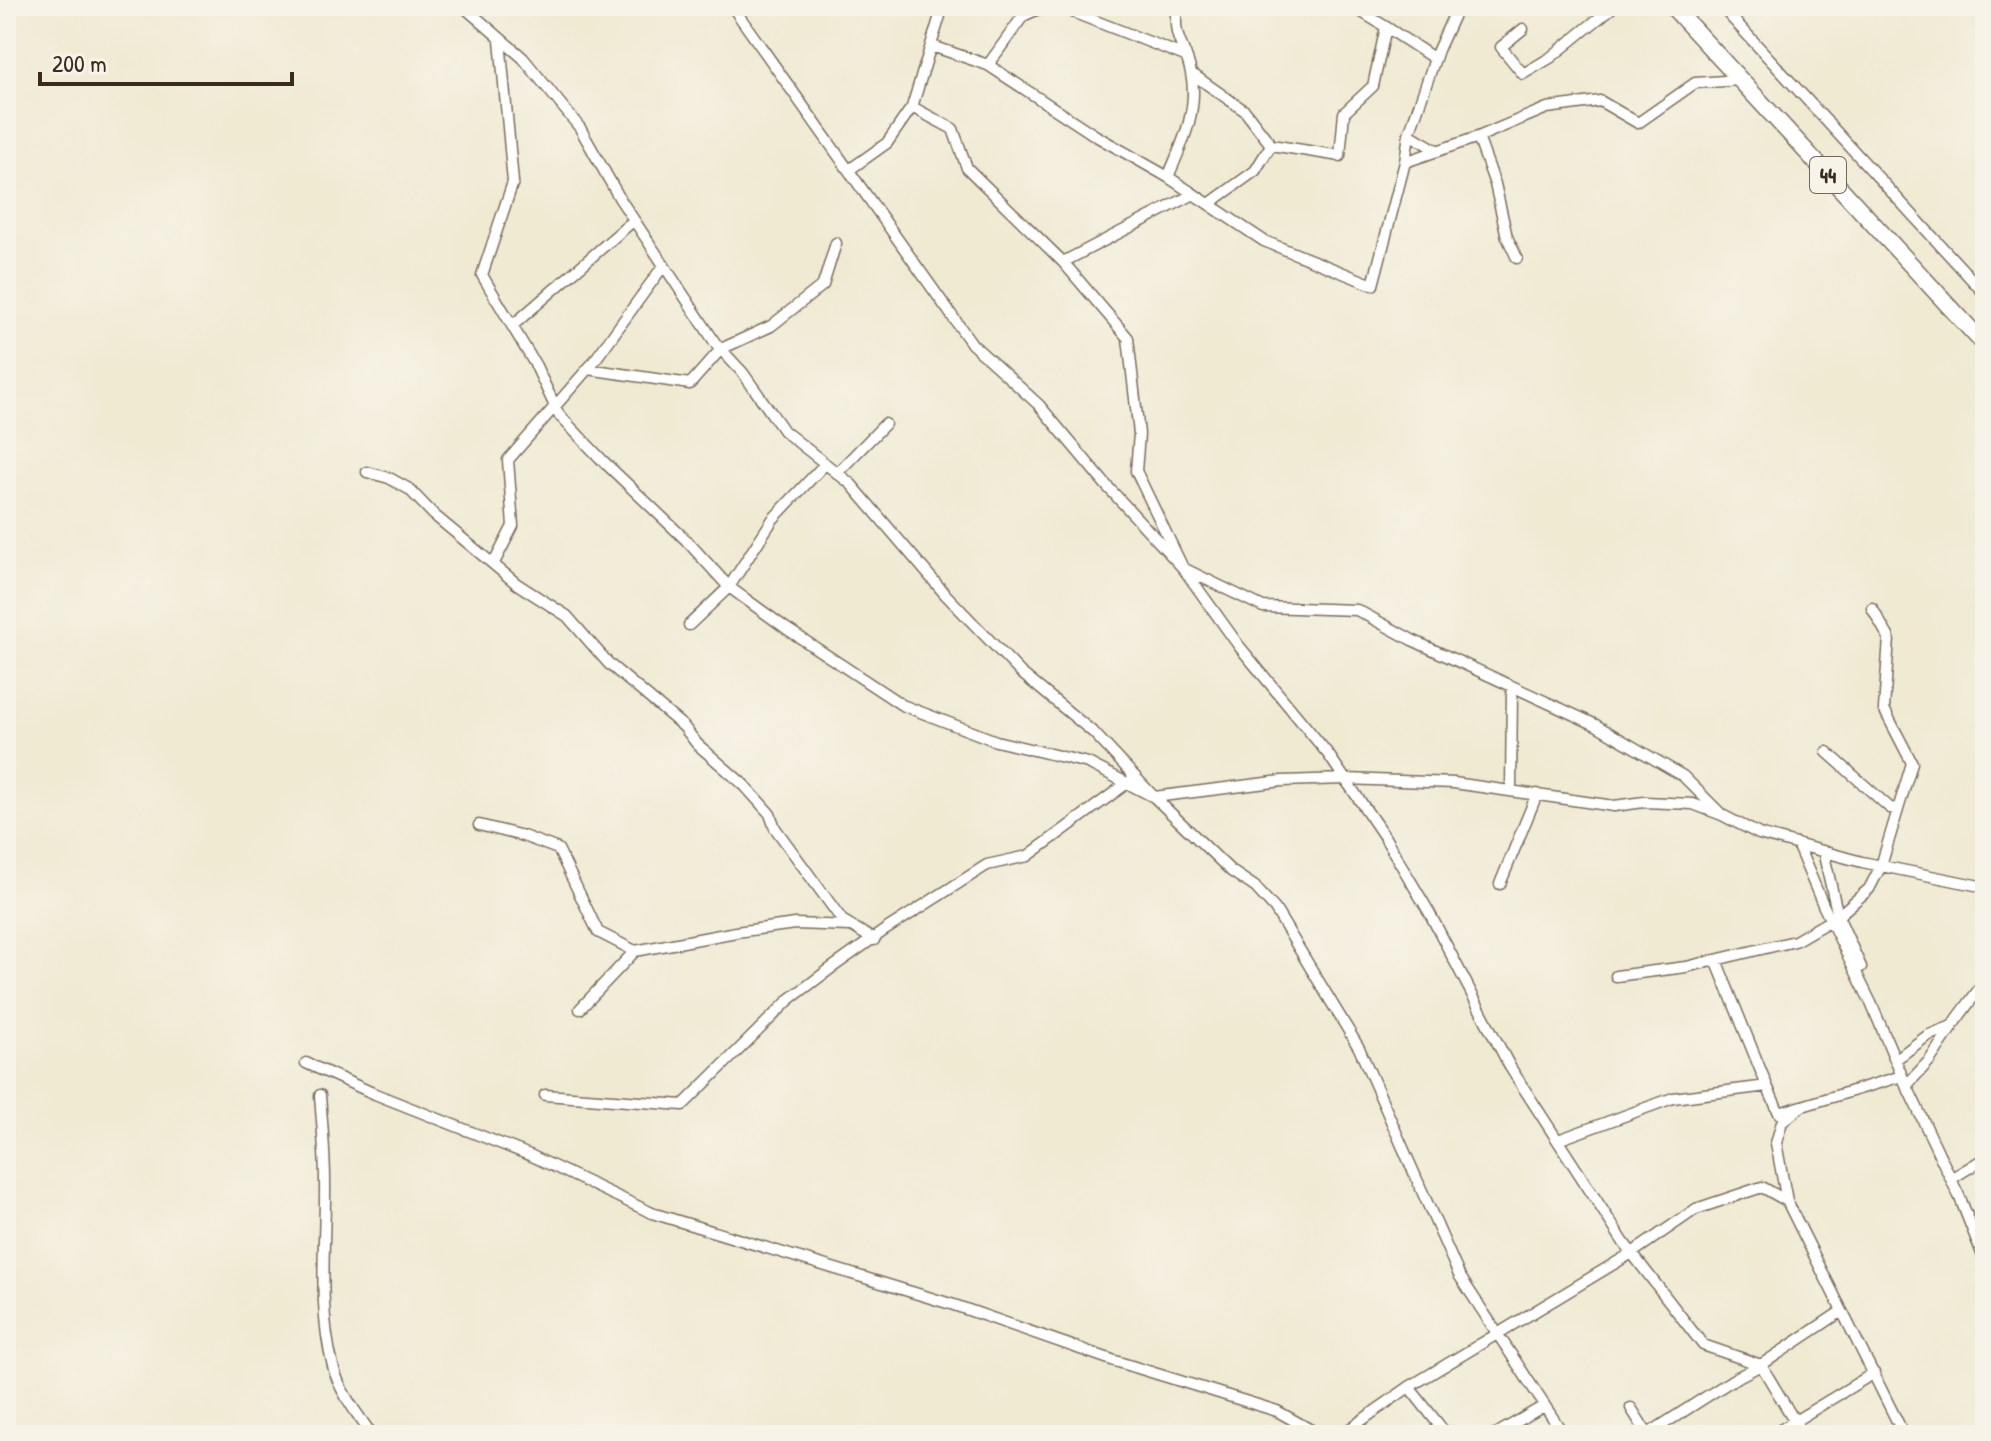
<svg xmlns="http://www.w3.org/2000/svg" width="1991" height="1441" viewBox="0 0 1991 1441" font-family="'Patrick Hand',sans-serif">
  <rect width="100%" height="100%" fill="#f7f3e8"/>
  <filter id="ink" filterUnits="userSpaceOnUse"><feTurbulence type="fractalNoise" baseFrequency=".0125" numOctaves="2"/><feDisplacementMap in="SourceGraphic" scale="16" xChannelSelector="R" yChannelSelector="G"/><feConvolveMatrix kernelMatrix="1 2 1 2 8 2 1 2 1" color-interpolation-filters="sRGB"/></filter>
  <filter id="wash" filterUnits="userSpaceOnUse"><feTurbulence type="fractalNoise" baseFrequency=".006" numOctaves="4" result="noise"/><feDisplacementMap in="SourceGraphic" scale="32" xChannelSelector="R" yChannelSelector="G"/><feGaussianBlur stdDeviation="1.8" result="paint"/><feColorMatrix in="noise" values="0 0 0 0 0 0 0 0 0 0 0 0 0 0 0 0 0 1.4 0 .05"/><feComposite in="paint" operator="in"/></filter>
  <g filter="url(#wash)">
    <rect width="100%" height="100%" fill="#f0ead3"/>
  </g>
  <g filter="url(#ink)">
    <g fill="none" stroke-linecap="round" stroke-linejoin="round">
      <defs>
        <path id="street" d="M463,6L523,58L580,128L620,199L716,344L743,373L784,431L851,484L945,594L1020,672L1094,733L1154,797L1231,871L1255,887L1275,909L1359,1048L1459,1275L1564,1435
          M732,6L972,344L1039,405L1106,485L1183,568L1263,607L1357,610L1412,640L1596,725L1683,776L1722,815L1759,834L1862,862L1985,887
          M1045,6L1023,16L988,65L1096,136L1168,177
          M1057,6L1185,56
          M1177,6C1172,42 1185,43 1191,73C1199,110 1182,144 1168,177L1264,241L1373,285L1405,162L1409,134L1438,50L1458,6
          M1352,6L1386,27
          M1721,6L1985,294
          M1523,29L1501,47L1523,74L1550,58L1614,6
          M500,40L513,182L482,275L536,366L559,415L602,460L686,540L729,587L787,629L902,705L996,741L1088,763L1154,797L1282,781L1346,779L1454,783L1614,806L1644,802L1693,804L1722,815
          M932,46L988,65
          M1191,73L1245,111L1271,145
          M912,107L953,129L967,168L1063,262L1128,338L1139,434L1136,471L1183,568L1239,646L1328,754L1384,836L1429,912L1510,1067L1624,1243L1703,1345L1761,1365L1803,1435
          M1409,134L1438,151
          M1478,137L1495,184L1507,237L1517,258
          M1405,162L1478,137L1547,108L1600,101L1638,123L1695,83L1740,80
          M849,170L887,143L912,107L943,6
          M1209,204L1255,171L1271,145L1340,156L1344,113L1373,86L1386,27L1435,59
          M1063,262L1194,194
          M512,326L634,220
          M588,369L690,384L721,349L771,326L823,285L836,243
          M367,472L389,478L409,489L434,515L517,584L567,616L609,664L684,727L697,744L744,785L770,814L775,828L842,920L874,940
          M837,473L885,424
          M494,563L513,526L508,460L592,364L664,265
          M689,625L729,587L773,519L825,464
          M1827,752L1890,808L1897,809
          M1511,791L1512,688
          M479,825L523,836L558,849L598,932L635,951L736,932L795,924L850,926
          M1797,844L1824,907L1871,1003L1902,1076L1960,1198L1985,1261
          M1823,851L1838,916L1861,967
          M1500,884L1537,794
          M1716,960L1767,1086
          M1616,976L1686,967L1795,941L1838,916L1869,889L1881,866L1912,763L1884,709L1889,638L1872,608
          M580,1009L635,951
          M1895,1060L1927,1036L1952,1026L1985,981
          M306,1063L375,1094L532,1156L652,1213L954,1305L1112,1360L1277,1411L1320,1435
          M1906,1086L1930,1060L1952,1027
          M320,1095C322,1123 325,1152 325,1181C326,1242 317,1305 333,1366C339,1391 357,1414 372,1435
          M545,1095L683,1105L790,999L830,969L885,930L987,865L1028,856L1130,781
          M1558,1140L1673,1098L1767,1086L1779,1113L1902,1076
          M1951,1179L1985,1158
          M1787,1201L1904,1435
          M1409,1387L1447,1435
          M1631,1408L1648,1435
          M1648,1434L1734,1379L1761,1365L1842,1311
          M1341,1435L1409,1387L1632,1253L1696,1209L1762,1187L1787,1201L1776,1143L1782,1122L1802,1106
          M1494,1435L1544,1406
          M1772,1435L1874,1373"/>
        <path id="primary" d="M1672,6L1985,345"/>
      </defs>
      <!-- street casing -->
      <use href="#street" stroke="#7a6d5d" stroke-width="13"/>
      <!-- primary casing -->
      <use href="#primary" stroke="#7a6d5d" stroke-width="19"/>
      <!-- street -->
      <use href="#street" stroke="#fff" stroke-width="10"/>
      <!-- primary -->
      <use href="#primary" stroke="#fff" stroke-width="16"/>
    </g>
  </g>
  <g text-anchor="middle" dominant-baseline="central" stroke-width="7" stroke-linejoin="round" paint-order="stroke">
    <!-- shield labels -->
    <rect fill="#f7f3e8" stroke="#73665b" stroke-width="2" x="1810" y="157" width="36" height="36" rx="6"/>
    <g font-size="22" font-weight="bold" fill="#3b2a1e">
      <text x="1828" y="175">44</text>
    </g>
  </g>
  <!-- margin -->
  <rect width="1991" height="1441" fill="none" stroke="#f7f3e8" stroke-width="32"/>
  <!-- scale -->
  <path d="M40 72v12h252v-12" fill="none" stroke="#3b2a1e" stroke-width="4"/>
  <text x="52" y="72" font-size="24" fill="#3b2a1e" stroke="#f7f3e8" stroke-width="6" paint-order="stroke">200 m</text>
</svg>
